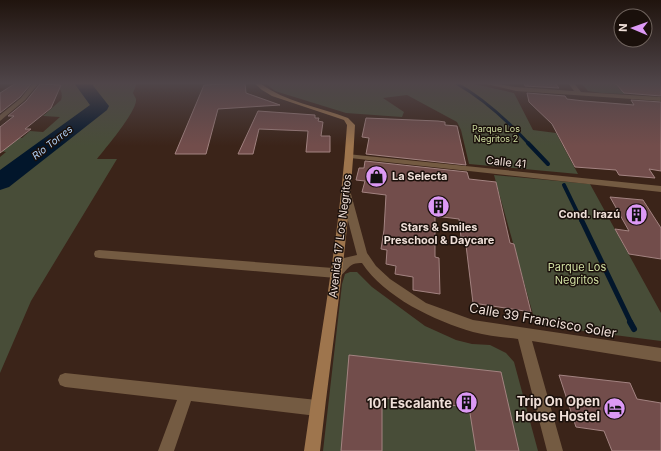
<svg xmlns="http://www.w3.org/2000/svg" width="661" height="451" viewBox="0 0 661 451" font-family="Inter,sans-serif">
  <rect width="100%" height="100%" fill="#3b2419"/>
  <!-- green -->
  <path fill="#484d38" d="M44,83H137L133,93C134,95 135,97 136,99C138,110 105,149 97,159H117L31,301L0,373V157L6,152L0,151L11,137L22,138L30,131L43,132L60,117L43,116L61,100C63,94 61,90 57,84L43,86Z
    M265,83H470L514,93L533,130L556,133L578,174L469,164L461,130L457,122L407,95L383,98L404,112L402,117L346,113L275,91Z
    M581,83H615L619,89L626,93L624,94L601,93L588,91Z
    M494,175L590,184L661,313V341L536,325Z
    M350,272H357L372,287L425,326L456,340L472,344L490,345L506,353L514,362L538,451H323L342,284L345,274Z"/>
  <g fill="none" stroke-linecap="round" stroke-linejoin="round">
    <!-- stream-far3 -->
    <path stroke="#02162b" stroke-width="3" d="M456,83C484,99 507,120 529,144"/>
    <!-- stream-far2 -->
    <path stroke="#02162b" stroke-width="4" d="M528,143L548,164
      M564,185L582,222"/>
    <!-- stream-far1 -->
    <path stroke="#02162b" stroke-width="5" d="M582,221L631,323"/>
    <!-- stream -->
    <path stroke="#02162b" stroke-width="6" d="M630,322L634,329"/>
    <!-- river -->
    <path fill="#02162b" fill-rule="evenodd" d="M74,83H91L109,106L107,110L9,187L0,190V170L90,105Z"/>
  </g>
  <!-- building -->
  <path fill="#724d4b" stroke="#a38381" d="M16,83L31,84L20,97L0,113V93Z
    M245,83L246,93L280,105L218,109L206,154H175L204,85Z
    M524,83H555L559,88L525,86Z
    M615,83H661V96L624,93Z
    M40,84L61,85L51,108L25,129H31L0,153V127L14,116H8L26,101Z
    M527,93L565,96L567,99L584,101L634,105L631,100L661,102V171L649,169L655,178L619,175L616,170L575,167L552,124L529,102Z
    M258,111L315,115V118H319L318,121L323,122L321,136H330V152H306L308,131L259,129L253,154H238Z
    M366,118L438,121L445,122V125L457,126L466,165L366,154L369,138L362,137Z
    M365,161L467,172L469,179L496,182L510,243L514,244L531,312L473,303L465,237H461L459,219L435,216V257L439,258L440,294L413,290V277L395,274L396,266L386,264L387,250L381,249L384,230L386,195L362,192L365,181L356,180L359,168H364Z
    M610,197L643,200L661,228V259L629,254L615,229L629,231Z
    M349,355L501,372L519,451H476L469,407L382,398V451H341Z
    M559,375L630,383L637,399L661,403V451H612L604,431L576,427Z"/>
  <g fill="none" stroke-linecap="round" stroke-linejoin="round">
    <!-- street -->
    <path fill="#745b42" fill-rule="evenodd" d="M33,83H39L25,100L0,121V115L21,98Z
      M482,83H492L516,87L574,91L568,83H574L581,92L661,97V101L516,91Z
      M347,154L661,186V192L350,158L346,156Z
      M346,191L351,194L367,253L376,266L390,279L426,303L473,320L661,348V362L532,341L563,451H547L518,339C504,337 487,336 473,332C435,321 384,297 362,263C346,262 348,274 336,278L99,258L95,257L94,254L95,251L99,250L333,268L344,258L357,255L341,194Z
      M65,373L317,400L322,403L325,408L322,413L317,416L191,401L174,451H158L177,400L65,387L60,385L58,380L60,375Z"/>
    <!-- secondary -->
    <path fill="#9e754d" fill-rule="evenodd" d="M254,83H260C285,102 319,107 348,118L355,125C350,234 332,342 320,451H304C319,342 340,235 347,125L344,120L272,96L262,90Z"/>
  </g>
  <!-- sky -->
  <linearGradient id="sky" x2="0" y2="1"><stop stop-color="#20140e"/><stop offset="0.57" stop-color="#4f4549"/><stop offset="1" stop-color="#4f4549" stop-opacity="0"/></linearGradient>
  <rect width="661" height="146" fill="url(#sky)"/>
  <!-- icons -->
  <defs>
    <symbol id="shop-disc" viewBox="-11 -11 22 22"><circle r="9.5" fill="#dc99f5" stroke="#1a100b"/><path d="M-5-2.5h2.3a2.7 3.5 0 0 1 5.4 0H5L5.5 6h-11ZM-1.5-2.5h3a1.5 2.3 0 0 0-3 0Z" fill="#111"/></symbol>
    <symbol id="building-disc" viewBox="-11 -11 22 22"><circle r="9.5" fill="#dc99f5" stroke="#1a100b"/><path d="M-4-6H4V6H1V3H-1V6H-4ZM-2.5-4.3h1.7v1.8h-1.7ZM.8-4.3h1.7v1.8H.8ZM-2.5-1h1.7V.8h-1.7ZM.8-1h1.7V.8H.8Z" fill="#111"/></symbol>
    <symbol id="hotel-disc" viewBox="-11 -11 22 22"><circle r="9.5" fill="#dc99f5" stroke="#1a100b"/><path d="M-6-4.5h1.5V1H6V5H4.5V3h-9V5H-6ZM-4 0a1.8 1.8 0 1 1 3.6 0ZM.5 0V-2.5h3Q6-2.5 6 0Z" fill="#111"/></symbol>
  </defs>
  <g fill-rule="evenodd">
    <use href="#shop-disc" x="364" y="164" width="25" height="25"/>
    <use href="#building-disc" x="426" y="194" width="25" height="25"/>
    <use href="#building-disc" x="624" y="202" width="25" height="25"/>
    <use href="#building-disc" x="454" y="390" width="25" height="25"/>
    <use href="#hotel-disc" x="602" y="396" width="25" height="25"/>
  </g>
  <g text-anchor="middle" dominant-baseline="central" stroke-width="3" stroke-linejoin="round" paint-order="stroke">
    <!-- far-park labels -->
    <g font-size="9" fill="#d0dfa2" stroke="#1a100b">
      <text x="496" y="128">Parque Los<tspan x="496" dy="10">Negritos 2</tspan></text>
    </g>
    <!-- far-water labels -->
    <g font-size="10" font-style="italic" fill="#b2d4fb" stroke="#1a100b">
      <text transform="translate(52 142) rotate(-38)">Río Torres</text>
    </g>
    <!-- street labels -->
    <g font-size="11" fill="#efdfd8" stroke="#1a100b">
      <text transform="translate(506 162) rotate(6)">Calle 41</text>
      <text transform="translate(340 236) rotate(-83)">Avenida 17 Los Negritos</text>
    </g>
    <!-- poi labels -->
    <g font-size="11" font-weight="bold" fill="#efdfd8" stroke="#1a100b" text-anchor="start">
      <text x="392" y="176">La Selecta</text>
      <text x="620" y="214" text-anchor="end">Cond. Irazú</text>
      <text x="439" y="227" text-anchor="middle">Stars &amp; Smiles<tspan x="439" dy="13">Preschool &amp; Daycare</tspan></text>
    </g>
    <!-- park labels -->
    <g font-size="11" fill="#d0dfa2" stroke="#1a100b">
      <text x="577" y="267">Parque Los<tspan x="577" dy="13">Negritos</tspan></text>
    </g>
    <!-- near-street labels -->
    <g font-size="13" fill="#efdfd8" stroke="#1a100b">
      <text transform="translate(543 320) rotate(10)">Calle 39 Francisco Soler</text>
    </g>
    <!-- near-poi labels -->
    <g font-size="13" font-weight="bold" fill="#efdfd8" stroke="#1a100b" text-anchor="end">
      <text x="600" y="401">Trip On Open<tspan x="600" dy="15">House Hostel</tspan></text>
      <text x="452" y="403">101 Escalante</text>
    </g>
  </g>
  <!-- north arrow -->
  <g transform="translate(633 28) rotate(272)"><circle r="19" fill="#1a100b" stroke="#6f635d"/>
  <path d="M0-3L7 15L0 10L-7 15Z" fill="#dc99f5"/>
  <text y="-6" font-size="11" font-weight="bold" text-anchor="middle" fill="#efdfd8">N</text>
  </g>
</svg>
